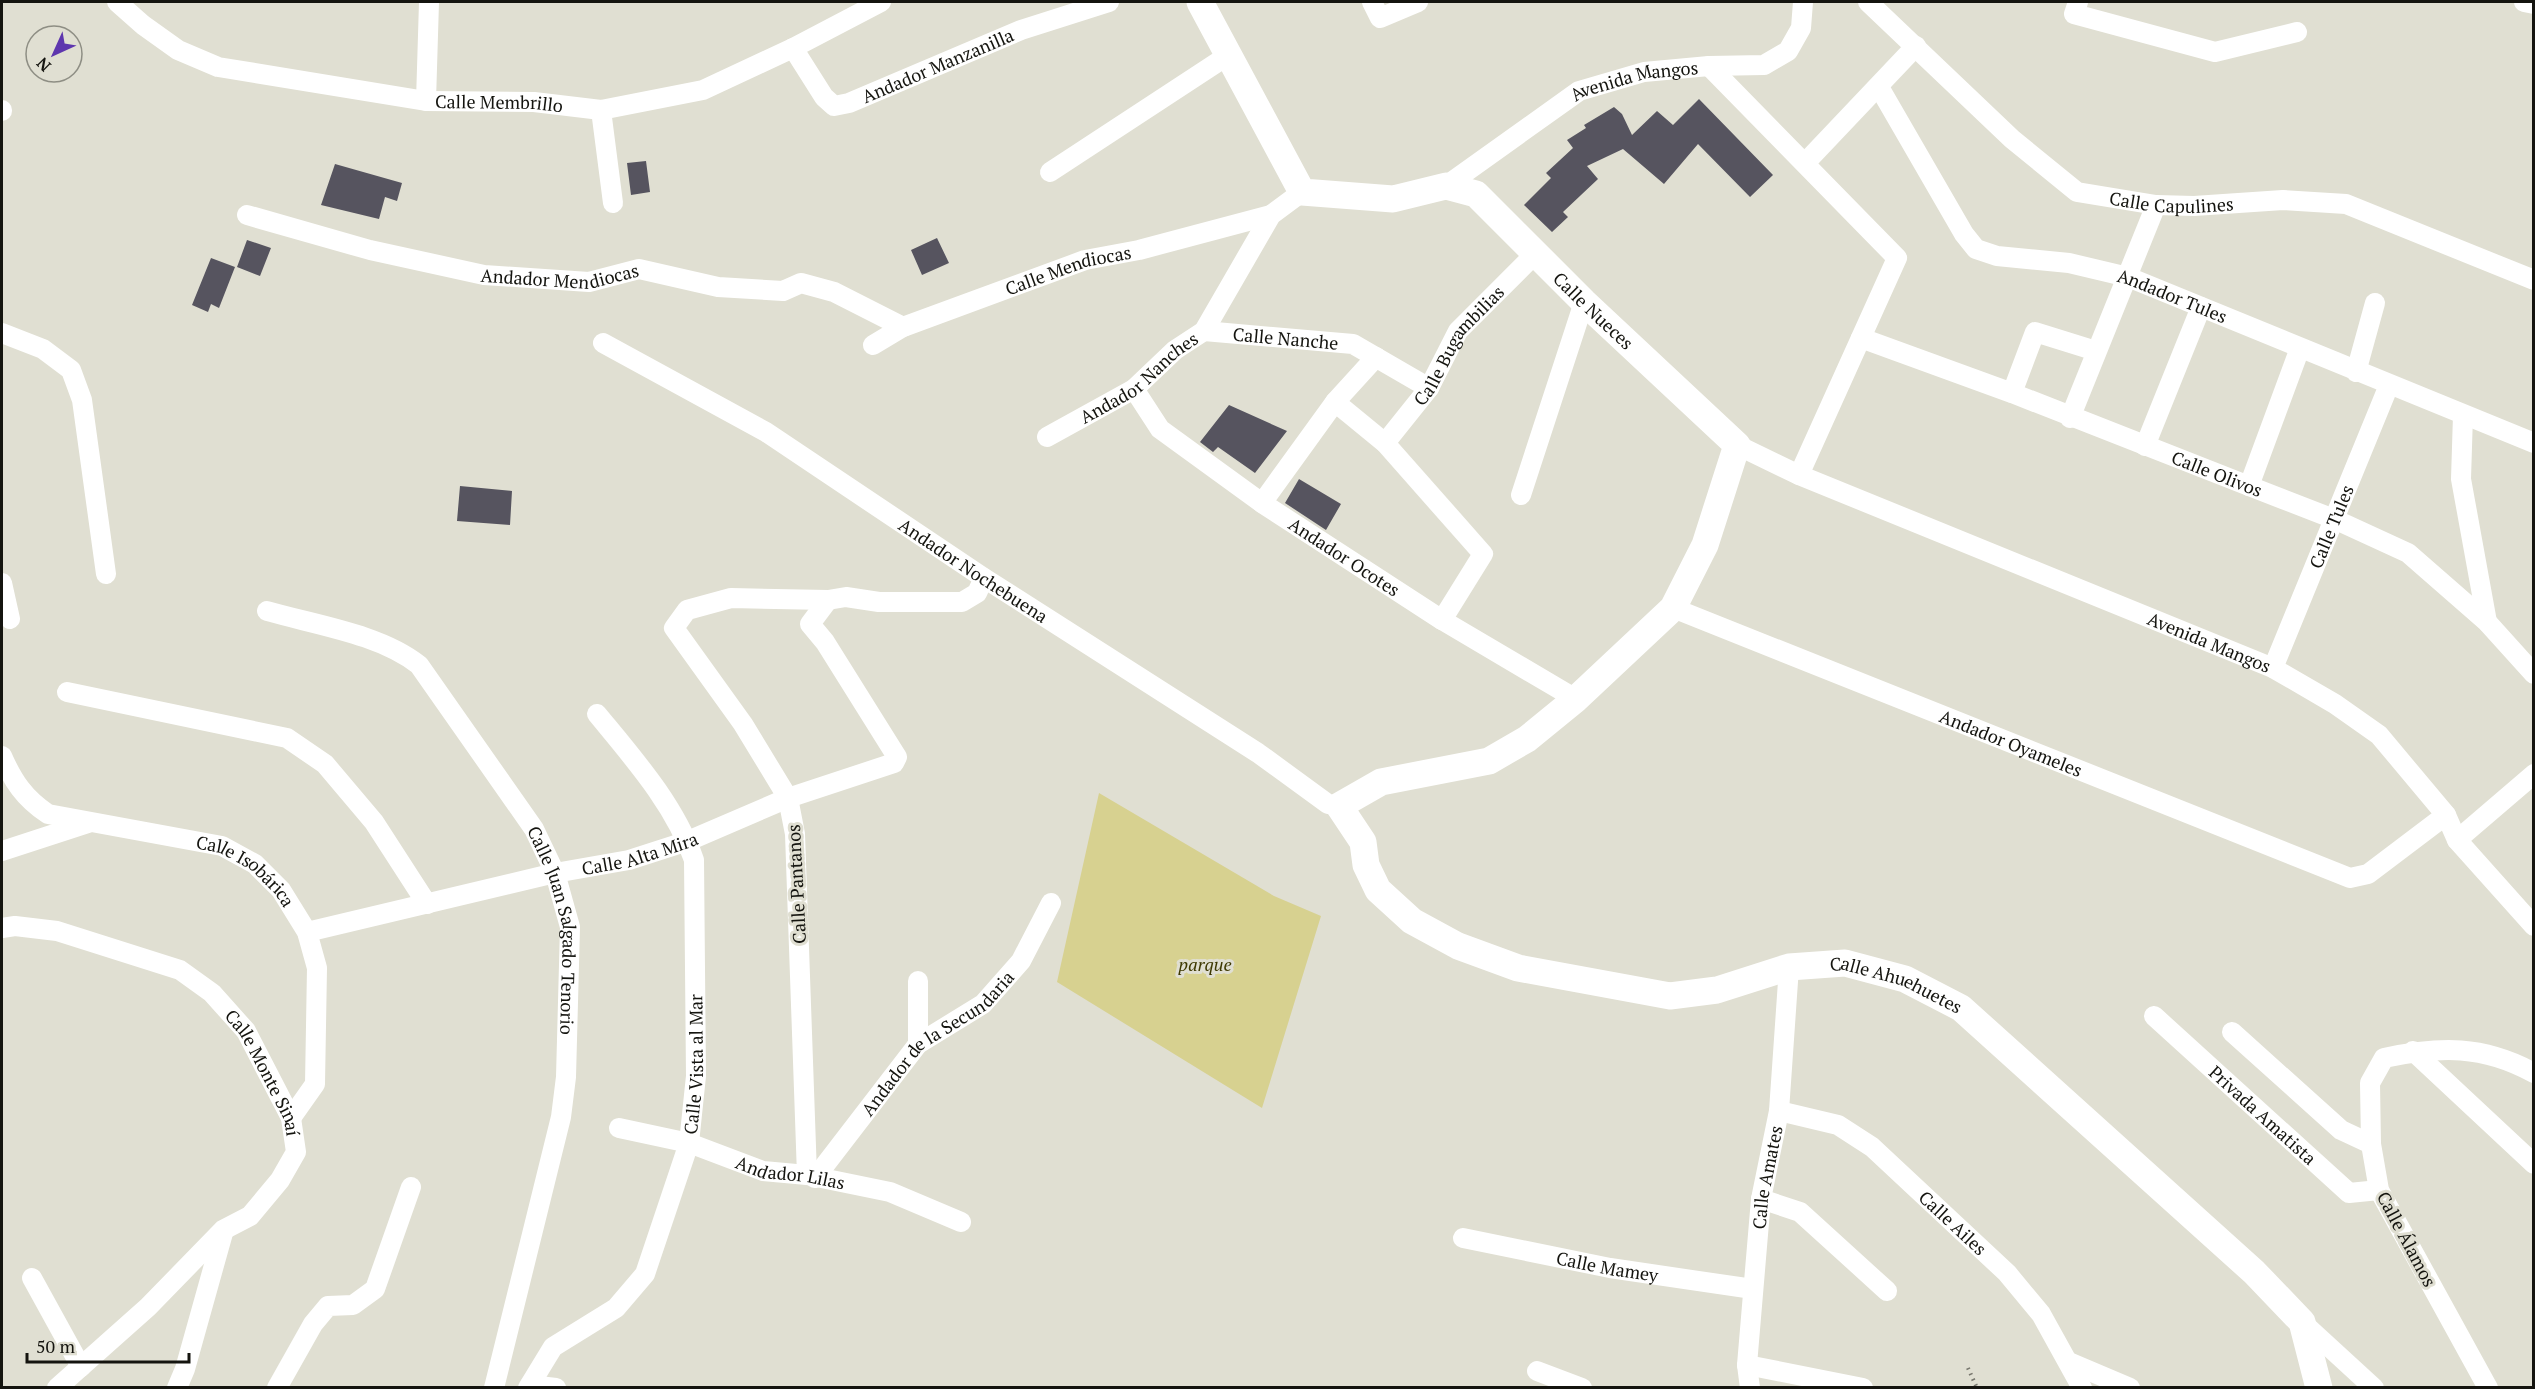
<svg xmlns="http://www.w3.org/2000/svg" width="2535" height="1389" viewBox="0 0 2535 1389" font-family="'PT Serif',serif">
  <rect width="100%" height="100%" fill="#e0dfd2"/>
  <!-- green -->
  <path fill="#d7d190" d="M1099,793L1274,896L1321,916L1262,1108L1057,982Z"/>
  <!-- building -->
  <path fill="#56545f" d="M1699,99L1773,175L1750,197L1698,144L1664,184L1623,149L1587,166L1598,179L1563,212L1568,217L1552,232L1524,205L1551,178L1546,173L1573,148L1567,140L1586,128L1584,125L1614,107L1622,114L1632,135L1657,111L1673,125Z
    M646,161L650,192L631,195L627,163Z
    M335,164L402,183L397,201L385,197L379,219L321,205Z
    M937,238L949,263L922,275L911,250Z
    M247,240L271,248L260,276L237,267Z
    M211,258L235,267L219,308L211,304L208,312L192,305Z
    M1229,405L1287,431L1255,473L1218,447L1213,452L1200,442Z
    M1299,479L1341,504L1326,530L1285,503Z
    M460,486L512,491L510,525L457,521Z"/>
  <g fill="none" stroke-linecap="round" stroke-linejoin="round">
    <!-- path -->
    <path stroke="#78776e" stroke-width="4" stroke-dasharray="1.5 4.5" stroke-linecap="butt" d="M1968,1368L1977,1388"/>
    <!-- street -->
    <g stroke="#fff" stroke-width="20">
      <path id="s1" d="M117,2L143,25L178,50L218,67L426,101L534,102L601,110L703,90L793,48L881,2"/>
      <path d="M1372,2L1380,18L1418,2"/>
      <path id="s2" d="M1868,2L2012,139L2077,192L2156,205L2194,206L2283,200L2346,204L2534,280"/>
      <path d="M2078,2L2074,14L2215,52L2297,32"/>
      <path d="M2524,2L2534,4"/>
      <path id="s3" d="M793,48L824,97L834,106L849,103L1021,30L1109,2"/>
      <path d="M1709,66L1897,258L1799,475"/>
      <path id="s4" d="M1879,87L1964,234L1976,249L1997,256L2069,263L2128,277L2534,443"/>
      <path d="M426,101L429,2"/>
      <path d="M2,110V111"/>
      <path d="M601,110L613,203"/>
      <path d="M1806,162L1916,46"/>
      <path d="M1050,172L1227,56"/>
      <path id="s5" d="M1446,186L1579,91L1644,72L1709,66L1764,65L1788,51L1801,28L1803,2"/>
      <path id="s6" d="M247,215L370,250L484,275L589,282L639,269L718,287L783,291L801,283L834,292L903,327"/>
      <path id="s7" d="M1204,331L1353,344L1429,388"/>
      <path d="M2,333L43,349L71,370L82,400L106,574"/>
      <path id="s8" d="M1861,338L2012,393L2249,486L2334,519L2408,553L2487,622L2534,674"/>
      <path id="s9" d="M603,343L766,432L984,578L1258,753L1328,804L1339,806"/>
      <path id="s10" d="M873,345L903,327L1085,260L1139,250L1271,215"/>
      <path d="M2356,372L2375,303"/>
      <path id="s11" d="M1134,389L1160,429L1262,503L1442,620L1576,699"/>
      <path d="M2012,393L2035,332L2096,351"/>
      <path d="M1335,402L1385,443L1483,554L1442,620"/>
      <path d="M2463,415L2461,479L2487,622"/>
      <path d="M2070,418L2156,205"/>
      <path id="s12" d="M1047,437L1134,389L1175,350L1204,331L1271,215L1302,192"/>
      <path id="s13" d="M1385,443L1429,388L1458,331L1536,253"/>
      <path id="s14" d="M1737,445L1799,475L2273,668L2335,704L2379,735L2446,815L2457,840L2534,926"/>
      <path d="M2145,446L2201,307"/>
      <path d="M2249,486L2300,348"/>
      <path d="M1521,495L1584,302"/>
      <path d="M1262,503L1335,402L1376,357"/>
      <path d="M2,583L10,619"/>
      <path id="s15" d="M1673,608L2350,878L2368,874L2446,815"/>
      <path id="s16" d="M267,611C316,625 380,634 419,665L534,829L555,873L570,927L566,1077L561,1117L494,1388"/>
      <path id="s17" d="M2273,668L2389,385"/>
      <path d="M67,692L287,738L325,764L374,822L427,904"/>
      <path id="s18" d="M2,756C13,781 24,798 48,814L222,846L255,864L281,890L307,932L317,968L315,1084L291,1118"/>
      <path d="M2457,840L2534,774"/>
      <path d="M2,851L88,823"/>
      <path id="s19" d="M2,928L15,926L57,931L180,970L212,993L246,1031L291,1118L296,1152L280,1180L250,1216L223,1230L148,1307L57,1388"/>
      <path id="s20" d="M307,932L555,873L629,860L688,841L788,798L894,763L897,757L825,642L810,624L828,600"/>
      <path id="s21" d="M2154,1016L2349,1193L2379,1190"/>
      <path d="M2232,1032L2341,1130L2371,1144"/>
      <path d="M918,1044V981"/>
      <path d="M2413,1051L2534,1164"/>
      <path id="s22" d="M1779,1111L1838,1125L1872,1147L2007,1273L2041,1314L2082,1388"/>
      <path id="s23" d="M619,1128L689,1143L763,1171L807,1175L890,1192L961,1222"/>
      <path d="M807,1175L795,834L788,798L743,724L674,628L687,610L731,598L828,600L846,597L879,602H962L977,593L984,578"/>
      <path id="s24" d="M815,1178L918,1044L983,1004L1021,961L1051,903"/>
      <path d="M1761,1199L1800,1212L1887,1291"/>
      <path id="s25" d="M1463,1238L1610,1268L1753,1289"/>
      <path d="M32,1278L81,1367"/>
      <path d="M2302,1322L2374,1388"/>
      <path d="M2071,1363L2130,1388"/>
      <path d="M1747,1365L1863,1388"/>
      <path d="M1537,1371L1582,1388"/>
      <path d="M530,1385L556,1388"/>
      <path d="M177,1388L185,1369L223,1233"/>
      <path d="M277,1388L313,1324L328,1306L353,1305L375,1289L411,1187"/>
      <path id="s26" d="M528,1388L553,1347L616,1308L645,1274L689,1143L696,1076L694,860C675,805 634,759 597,714"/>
      <path id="s27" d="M1750,1388L1747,1365L1761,1199L1779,1111L1789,967"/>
      <path d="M2488,1388L2379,1190L2371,1144L2370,1083L2384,1058C2440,1046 2483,1045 2534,1073"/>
    </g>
    <!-- secondary -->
    <path stroke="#fff" stroke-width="27" id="s28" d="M1200,2L1302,192L1393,199L1446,186L1476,194L1584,302L1737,445L1705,545L1673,608L1576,699L1527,739L1489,761L1381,782L1339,806L1363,842L1366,865L1378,890L1412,921L1458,946L1518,968L1670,996L1717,990L1789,967L1845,963L1905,979L1961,1008L2254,1272L2302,1322L2319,1388"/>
  </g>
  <g text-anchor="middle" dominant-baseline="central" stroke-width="6" stroke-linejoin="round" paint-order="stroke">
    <!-- street labels -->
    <g font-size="18" fill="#14140f" stroke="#e0dfd2">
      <text stroke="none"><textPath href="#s3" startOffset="183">Andador Manzanilla</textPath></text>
      <text stroke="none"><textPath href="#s5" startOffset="220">Avenida Mangos</textPath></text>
      <text stroke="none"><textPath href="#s1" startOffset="405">Calle Membrillo</textPath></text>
      <text stroke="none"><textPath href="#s2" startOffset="378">Calle Capulines</textPath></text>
      <text stroke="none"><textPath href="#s6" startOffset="321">Andador Mendiocas</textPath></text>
      <text stroke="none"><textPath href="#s10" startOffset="210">Calle Mendiocas</textPath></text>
      <text stroke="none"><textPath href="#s4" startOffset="392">Andador Tules</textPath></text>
      <text stroke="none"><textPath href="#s28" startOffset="558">Calle Nueces</textPath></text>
      <text stroke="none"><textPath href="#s7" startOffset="82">Calle Nanche</textPath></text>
      <text stroke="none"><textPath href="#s13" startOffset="123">Calle Bugambilias</textPath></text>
      <text stroke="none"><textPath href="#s12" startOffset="110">Andador Nanches</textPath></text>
      <text stroke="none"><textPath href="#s8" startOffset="381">Calle Olivos</textPath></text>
      <text stroke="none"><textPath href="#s17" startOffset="153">Calle Tules</textPath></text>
      <text stroke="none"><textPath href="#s11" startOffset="272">Andador Ocotes</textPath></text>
      <text stroke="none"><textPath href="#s9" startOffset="435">Andador Nochebuena</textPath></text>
      <text stroke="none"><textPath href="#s14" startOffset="512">Avenida Mangos</textPath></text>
      <text stroke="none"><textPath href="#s15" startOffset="364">Andador Oyameles</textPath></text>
      <text stroke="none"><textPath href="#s20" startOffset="342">Calle Alta Mira</textPath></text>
      <text stroke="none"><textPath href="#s18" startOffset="285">Calle Isobárica</textPath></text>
      <text transform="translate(796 884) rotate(-93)">Calle Pantanos</text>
      <text stroke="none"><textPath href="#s16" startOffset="468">Calle Juan Salgado Tenorio</textPath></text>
      <text stroke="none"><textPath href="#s28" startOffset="1974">Calle Ahuehuetes</textPath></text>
      <text stroke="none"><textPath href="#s24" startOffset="184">Andador de la Secundaria</textPath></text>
      <text stroke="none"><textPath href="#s26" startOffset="384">Calle Vista al Mar</textPath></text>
      <text stroke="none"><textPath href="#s19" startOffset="320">Calle Monte Sinaí</textPath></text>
      <text stroke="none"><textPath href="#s21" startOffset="147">Privada Amatista</textPath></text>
      <text stroke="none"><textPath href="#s23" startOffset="178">Andador Lilas</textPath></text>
      <text stroke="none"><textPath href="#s27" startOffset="212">Calle Amates</textPath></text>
      <text stroke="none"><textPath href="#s22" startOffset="212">Calle Ailes</textPath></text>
      <text transform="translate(2407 1239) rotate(62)">Calle Álamos</text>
      <text stroke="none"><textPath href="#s25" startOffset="147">Calle Mamey</textPath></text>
    </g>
    <!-- park labels -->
    <g font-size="18" font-style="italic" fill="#3d3800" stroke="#e0dfd2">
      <text x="1205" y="964">parque</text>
    </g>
  </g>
  <!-- border -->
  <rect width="2535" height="1389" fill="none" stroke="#14140f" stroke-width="6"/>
  <!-- north arrow -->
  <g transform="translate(54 54) rotate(225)"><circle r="28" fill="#e0dfd2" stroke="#8e8e84" stroke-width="1.5"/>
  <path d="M0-4.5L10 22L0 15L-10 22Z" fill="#5e36ae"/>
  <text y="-9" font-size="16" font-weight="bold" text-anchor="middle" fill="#14140f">N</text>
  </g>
  <!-- scale -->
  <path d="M27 1353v9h162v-9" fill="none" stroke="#14140f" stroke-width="3"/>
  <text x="36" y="1353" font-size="18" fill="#14140f" stroke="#e0dfd2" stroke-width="4.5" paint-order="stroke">50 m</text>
</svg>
